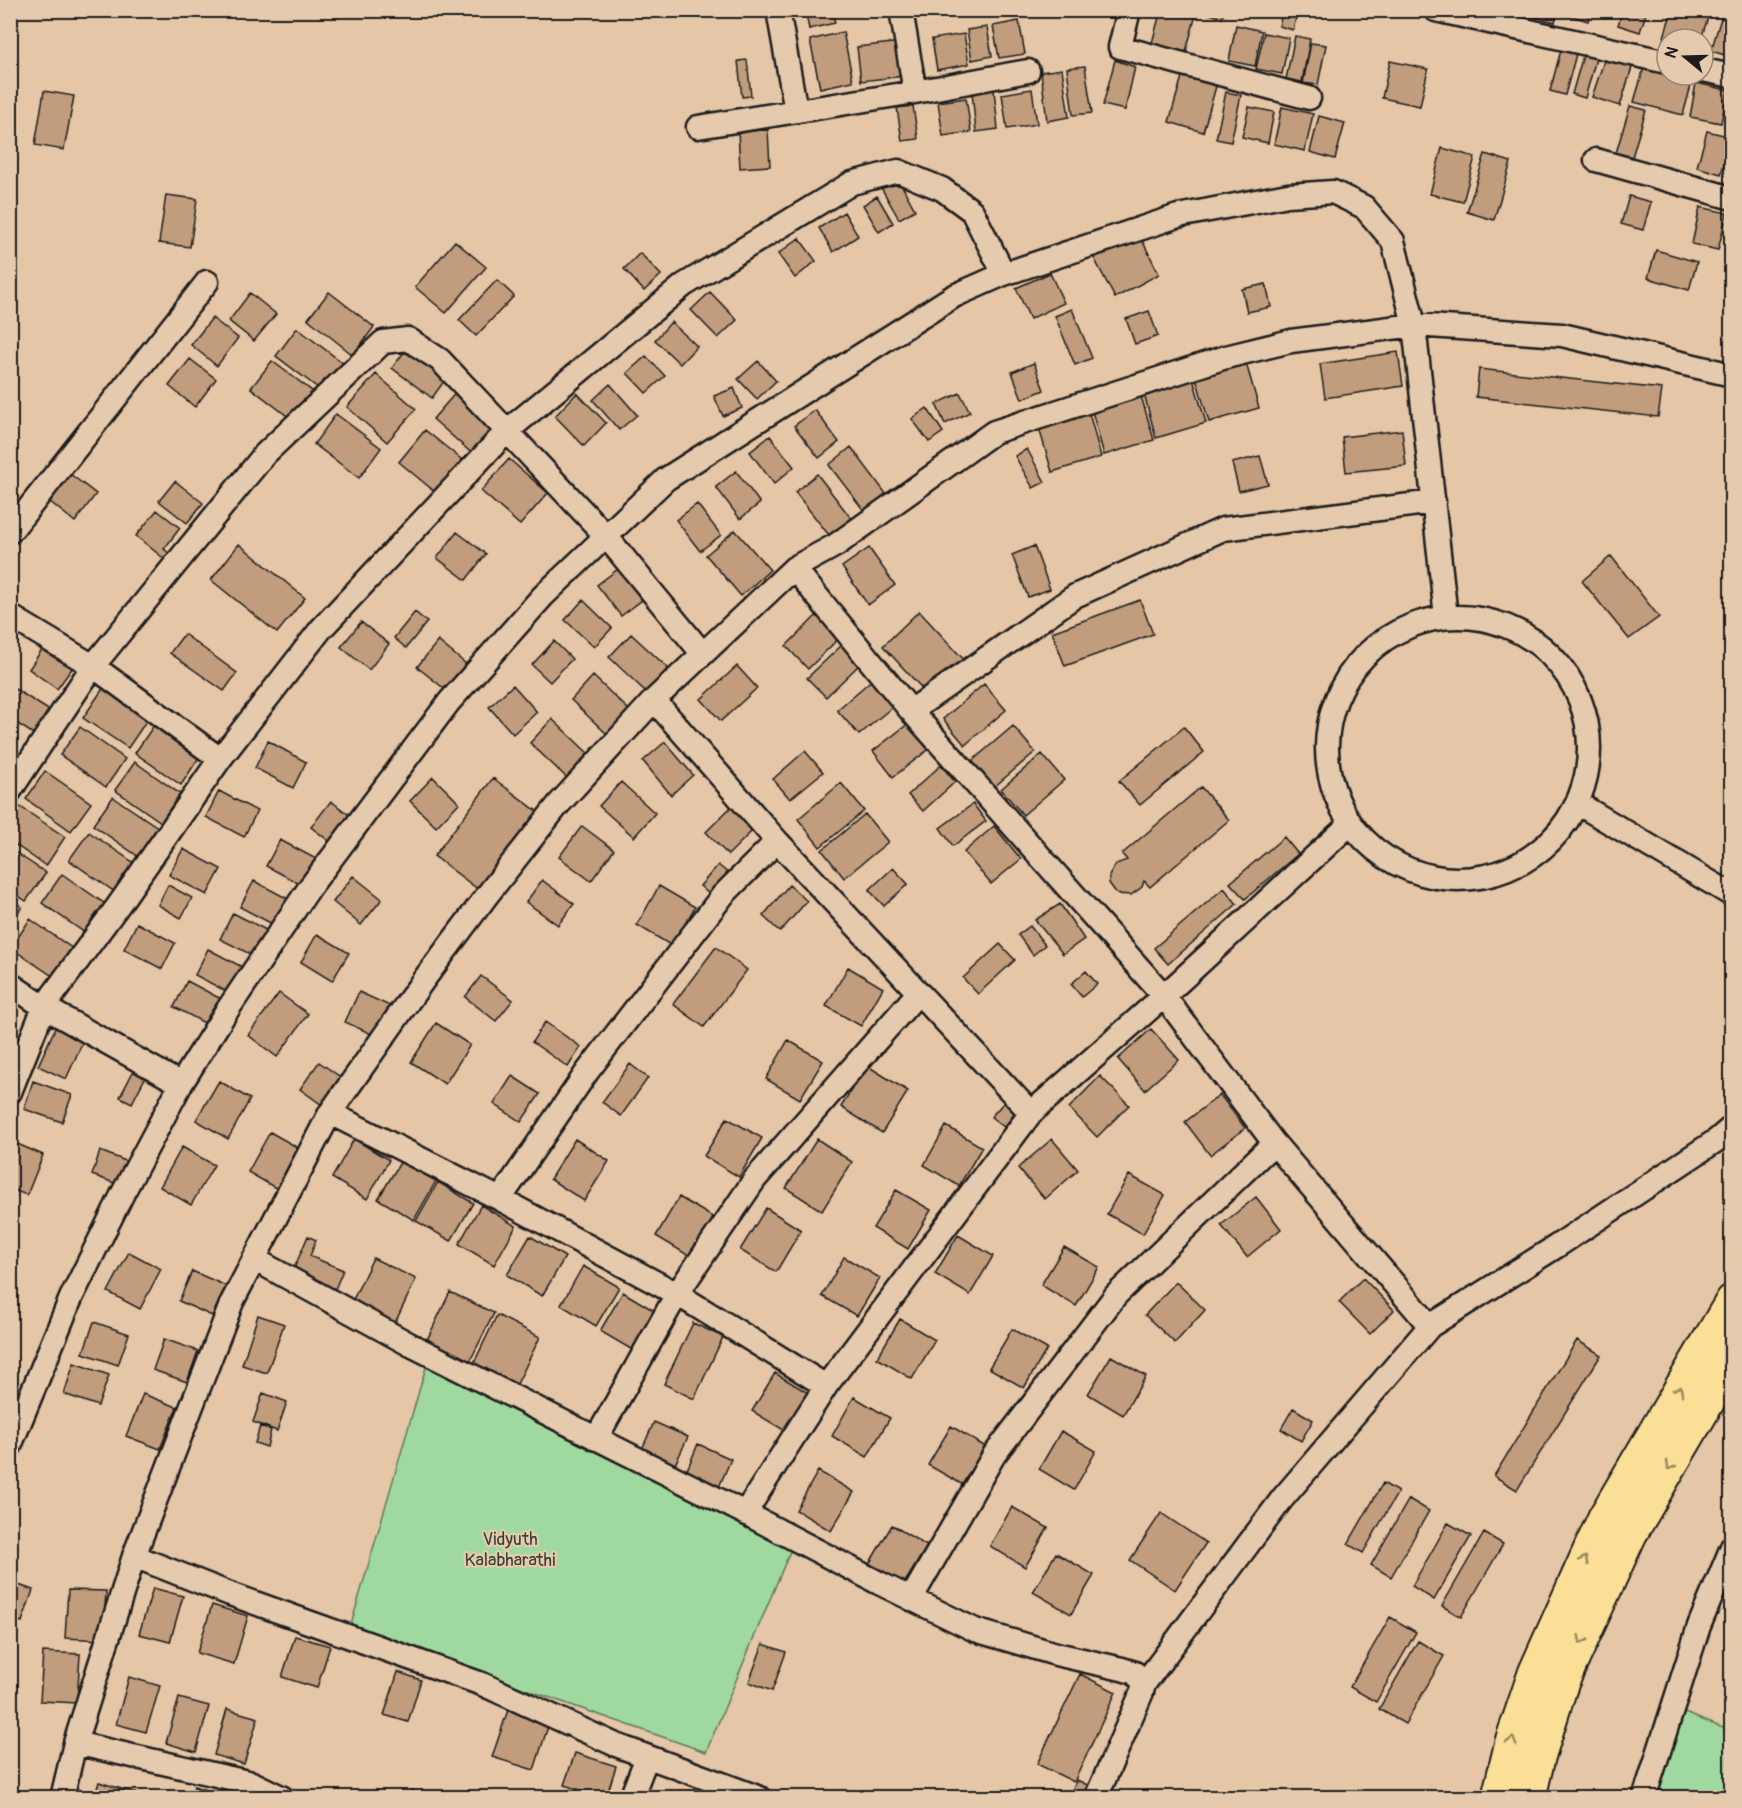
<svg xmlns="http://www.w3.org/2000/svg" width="1742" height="1808" viewBox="0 0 1742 1808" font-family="Pangolin,sans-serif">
  <rect width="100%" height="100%" fill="#e5c6a7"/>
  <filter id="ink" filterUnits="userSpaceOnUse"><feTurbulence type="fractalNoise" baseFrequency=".0167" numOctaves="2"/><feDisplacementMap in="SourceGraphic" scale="12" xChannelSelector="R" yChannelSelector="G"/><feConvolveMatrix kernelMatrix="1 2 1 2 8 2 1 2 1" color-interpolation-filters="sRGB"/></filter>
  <g filter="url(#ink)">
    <!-- green -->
    <path fill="#a0d99f" stroke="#5e7a5e" stroke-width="1.5" d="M426,1367L791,1549L706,1752L350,1628Z
      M1677,1710L1731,1731V1797L1654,1798Z"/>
    <!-- building -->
    <path fill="#c19d7d" stroke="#1c1c1c" stroke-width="1.5" d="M805,10H832L835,23L809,29Z
      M929,10H957V12L930,17Z
      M1161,10L1197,11L1184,59L1150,50Z
      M1198,10H1225L1222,18Z
      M1240,10H1262L1261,17L1240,12Z
      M1283,10H1298L1293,30L1279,26Z
      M1527,10H1558L1555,22L1526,15Z
      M1566,10H1591L1588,21L1565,14Z
      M1623,10H1647L1640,32L1618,25Z
      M1672,10H1698L1709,14L1701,39H1667V45L1662,44Z
      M1721,18L1732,22V57L1711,51Z
      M1019,21L1025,54L999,58L993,26Z
      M1236,25L1262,31L1255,66L1229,61Z
      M987,27L992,56L972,60L967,30Z
      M843,32L853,81L820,88L810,40Z
      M1264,33L1289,38L1282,74L1256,69Z
      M964,34L969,64L937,70L932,39Z
      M1295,36L1310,39L1302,82L1286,79Z
      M901,42L904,76L861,81L857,47Z
      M1311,43L1326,45L1318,85L1303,83Z
      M1561,50L1576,54L1565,95L1550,91Z
      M1584,52L1597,55L1585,98L1572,94Z
      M1607,52L1634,61L1620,106L1592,97Z
      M747,60L751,96L742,97L738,61Z
      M1115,60L1135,67L1125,110L1103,105Z
      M1390,61L1428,69L1420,106L1382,98Z
      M1645,64L1667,71V75H1683L1693,78L1683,115L1634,102Z
      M1085,66L1092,113L1073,115L1067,68Z
      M1062,69L1069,117L1047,121L1041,72Z
      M1183,73L1217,83L1203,132L1169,122Z
      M1696,83L1728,90L1721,123L1690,117Z
      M1032,89L1037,124L1007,129L1002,94Z
      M994,90L998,129L976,132L972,92Z
      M44,91L74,96L64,150L35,145Z
      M1226,92L1241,95L1231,142L1216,139Z
      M966,98L971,132L943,136L938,102Z
      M913,106L918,139L902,141L897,108Z
      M1630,106L1646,110L1632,157L1616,153Z
      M1249,107L1274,112L1268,143L1242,137Z
      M1282,107L1313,114L1305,151L1274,144Z
      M1319,116L1345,123L1335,159L1310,152Z
      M768,130L770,166L740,168L738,131Z
      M1707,131L1732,137L1721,174L1697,167Z
      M1442,148L1475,157L1463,202L1430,194Z
      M1485,154L1511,162L1494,220L1467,212Z
      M895,173L915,210L899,219L878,182Z
      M166,195L197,199L190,247L159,243Z
      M877,196L893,223L879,232L863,205Z
      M1629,196L1651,202L1643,230L1621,224Z
      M1700,207L1727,213L1718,250L1692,244Z
      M844,212L858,236L833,252L819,228Z
      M1138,232L1159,274L1115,298L1093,256Z
      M799,238L816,261L795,278L778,254Z
      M455,241L486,267L446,313L415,287Z
      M1656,250L1697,262L1689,290L1648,278Z
      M640,253L661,275L644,291L624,269Z
      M1050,273L1064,303L1030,319L1016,288Z
      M497,280L514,296L476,336L459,320Z
      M1266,284L1271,307L1247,312L1242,289Z
      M329,292L374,327L353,355L308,319Z
      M710,292L737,320L718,338L691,310Z
      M250,293L276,314L254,341L229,321Z
      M1072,309L1092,358L1075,365L1055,316Z
      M1149,311L1158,336L1135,344L1126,319Z
      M212,318L238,338L217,366L191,345Z
      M671,322L697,346L680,364L655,340Z
      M297,328L344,364L322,391L276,356Z
      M411,343L450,373L432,398L392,368Z
      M1398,352L1403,386L1325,398L1320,364Z
      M646,356L665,376L646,393L627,373Z
      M190,359L216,379L195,407L169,386Z
      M272,361L316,394L295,422L251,388Z
      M758,361L776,381L757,399L738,379Z
      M1034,363L1044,390L1022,399L1012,372Z
      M1246,363L1259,408L1209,422L1196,378Z
      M1479,369L1662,389L1658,417L1476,397Z
      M376,374L416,409L387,442L347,407Z
      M1193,379L1206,423L1156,438L1144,394Z
      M610,384L637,415L619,430L593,400Z
      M734,388L742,408L723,416L714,396Z
      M458,390L502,427L476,457L433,419Z
      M577,393L606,423L584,446L555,416Z
      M960,393L970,412L945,424L936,404Z
      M1141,396L1154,440L1104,455L1092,411Z
      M927,408L943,432L929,442L912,419Z
      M815,410L839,442L819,458L794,426Z
      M1089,413L1101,457L1052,472L1039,428Z
      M336,414L381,448L359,478L314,444Z
      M425,430L466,463L440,496L399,462Z
      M1402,430L1406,466L1346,472L1342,437Z
      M770,436L794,467L774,484L750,452Z
      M851,447L887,495L865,512L829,465Z
      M1027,449L1045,482L1033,488L1015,456Z
      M1260,456L1268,484L1239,491L1232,463Z
      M509,459L548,493L520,525L481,491Z
      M736,471L760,503L740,519L716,487Z
      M70,474L96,494L75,522L49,501Z
      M817,474L854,522L832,539L795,492Z
      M175,481L203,503L187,523L159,501Z
      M697,504L721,535L700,551L676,520Z
      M157,510L180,528L164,549L171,555L167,561L136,536Z
      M735,530L770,570L741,596L706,555Z
      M457,532L486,554L466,580L437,558Z
      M239,544L305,598L277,633L211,580Z
      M1034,546L1050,589L1028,597L1012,555Z
      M869,548L895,585L868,605L842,567Z
      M1611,556L1659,617L1629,639L1582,581Z
      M618,569L642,600L621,616L597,585Z
      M583,600L612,628L594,647L565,620Z
      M1140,600L1153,634L1065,666L1052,632Z
      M919,611L966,662L929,696L883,646Z
      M415,612L427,622L406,648L394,638Z
      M817,615L839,638L808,669L786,646Z
      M361,622L389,644L369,670L341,647Z
      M184,634L237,673L224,691L170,653Z
      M631,634L668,668L646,692L609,657Z
      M438,641L466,664L446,690L417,667Z
      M554,641L572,659L550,682L532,665Z
      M47,642L76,663L57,689L29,669Z
      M843,644L861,663L826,697L807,678Z
      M737,666L757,688L721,721L701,699Z
      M593,676L630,711L608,735L571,700Z
      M875,677L897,703L859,735L837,710Z
      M106,684L151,714L128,748L83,718Z
      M984,684L1006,710L965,745L943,719Z
      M513,685L537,712L513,734L489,707Z
      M15,689L50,711L35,735L10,719V695Z
      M552,719L589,754L567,778L530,743Z
      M913,720L933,746L893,777L873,751Z
      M154,725L200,756L181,785L135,753Z
      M1013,726L1035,752L994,787L972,761Z
      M80,727L125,759L106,787L60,755Z
      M1184,727L1204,752L1140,805L1119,781Z
      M268,741L306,762L293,788L255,768Z
      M665,742L693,775L671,795L643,761Z
      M805,751L823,772L790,799L773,779Z
      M1042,754L1064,780L1023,815L1001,789Z
      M135,762L180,794L161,822L115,790Z
      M941,765L955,782L923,811L908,795Z
      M45,771L91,803L71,831L26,799Z
      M433,777L459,803L436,827L410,801Z
      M493,778L542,815L483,893L434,856Z
      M621,782L655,813L634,837L599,806Z
      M841,783L864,811L820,847L798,819Z
      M1201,787L1229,820L1150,887L1144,881L1142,887L1131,895L1117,894L1109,883V876L1116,864L1127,860L1122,854Z
      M219,791L257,811L244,837L206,817Z
      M113,797L159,828L139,857L93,825Z
      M331,801L353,818L333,844L311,827Z
      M973,804L986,821L953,846L940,828Z
      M733,805L755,828L728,855L706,832Z
      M19,806L65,837L46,866L10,841V819Z
      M865,814L888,842L844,878L822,850Z
      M582,826L614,850L591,881L559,857Z
      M994,826L1021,859L991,884L964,852Z
      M89,832L134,863L115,892L69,860Z
      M1284,837L1298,854L1245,899L1230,883Z
      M280,840L318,860L304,886L266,866Z
      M10,849L46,873L26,901L10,890Z
      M183,849L221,869L207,895L169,875Z
      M718,865L728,873L710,895L700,886Z
      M893,868L908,884L884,906L869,890Z
      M62,874L108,906L88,935L42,903Z
      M353,876L382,899L361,925L333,902Z
      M542,880L574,904L558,925L526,902Z
      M254,881L292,901L278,927L240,907Z
      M168,885L192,898L181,918L158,905Z
      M789,885L807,901L780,932L763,916Z
      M659,886L695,907L672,946L637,925Z
      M1224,888L1237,904L1168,964L1154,948Z
      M10,898L22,907L10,924Z
      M1060,904L1084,939L1063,954L1035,920Z
      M233,913L272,933L258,958L220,939Z
      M30,919L76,951L57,979L11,948Z
      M137,923L175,943L162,969L124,949Z
      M1030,926L1045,945L1033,955L1018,935Z
      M317,934L349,953L332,981L301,962Z
      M1000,944L1015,960L978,994L963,978Z
      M716,947L747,970L704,1027L673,1004Z
      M208,949L246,969L233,995L195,975Z
      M848,967L883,988L861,1026L826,1006Z
      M1086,971L1097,984L1082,997L1071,984Z
      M481,976L513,1000L496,1021L465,997Z
      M187,981L225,1001L212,1027L174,1007Z
      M359,992L392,1007L378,1037L345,1022Z
      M279,993L308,1014L277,1057L248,1035Z
      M545,1022L581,1047L568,1067L532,1042Z
      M436,1023L470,1045L445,1084L411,1062Z
      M57,1024L85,1037L66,1079L38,1066Z
      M1151,1029L1179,1060L1145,1090L1118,1059Z
      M788,1040L823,1061L800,1099L766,1079Z
      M319,1062L349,1083L329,1110L300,1089Z
      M630,1064L648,1078L621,1116L602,1102Z
      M866,1065L908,1091L882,1133L841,1107Z
      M135,1068L147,1074L132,1103L120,1097Z
      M512,1076L540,1094L521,1122L494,1104Z
      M1100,1076L1129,1105L1097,1137L1069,1108Z
      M33,1081L72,1095L62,1122L24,1109Z
      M219,1081L250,1099L228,1139L196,1120Z
      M1220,1095L1245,1128L1210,1155L1185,1122Z
      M1004,1102L1016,1112L1004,1127L991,1117Z
      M727,1118L762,1138L739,1177L704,1156Z
      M946,1126L982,1147L959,1186L924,1165Z
      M270,1132L302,1150L279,1190L248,1172Z
      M354,1139L389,1160L367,1199L332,1178Z
      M575,1139L609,1161L584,1201L550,1179Z
      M817,1139L852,1162L822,1211L786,1188Z
      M1052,1139L1078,1170L1045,1199L1018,1168Z
      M15,1143L43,1155L27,1195L10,1189V1153Z
      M182,1147L214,1165L191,1205L160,1187Z
      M100,1151L128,1162L120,1185L92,1175Z
      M401,1161L436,1181L414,1220L378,1199Z
      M1129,1175L1165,1195L1143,1234L1107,1214Z
      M438,1182L473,1203L451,1241L416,1221Z
      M896,1190L931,1210L908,1249L873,1228Z
      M679,1197L714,1218L691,1257L656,1236Z
      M1256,1197L1281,1229L1247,1257L1221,1225Z
      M481,1205L516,1226L494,1265L459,1244Z
      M766,1208L801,1230L776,1272L740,1250Z
      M958,1235L993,1256L970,1295L935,1274Z
      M308,1236L316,1240L310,1256L343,1270L335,1289L293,1271Z
      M530,1236L565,1257L542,1296L507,1275Z
      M1064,1247L1099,1267L1076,1306L1041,1285Z
      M129,1252L161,1269L140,1309L108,1292Z
      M844,1257L880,1278L857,1316L822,1296Z
      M373,1258L416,1279L393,1327L350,1306Z
      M583,1266L619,1287L596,1326L561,1305Z
      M192,1271L226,1286L212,1316L179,1301Z
      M1363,1278L1394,1310L1370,1334L1339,1302Z
      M1176,1282L1205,1310L1175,1343L1145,1315Z
      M450,1292L494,1313L470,1361L427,1340Z
      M623,1292L658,1313L636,1352L600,1331Z
      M258,1315L284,1324L267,1373L242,1365Z
      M497,1315L540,1337L517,1384L474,1363Z
      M900,1319L935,1340L912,1379L877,1358Z
      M94,1322L129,1334L118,1365L83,1353Z
      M693,1323L723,1337L694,1399L664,1384Z
      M1012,1329L1047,1349L1024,1388L989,1368Z
      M164,1339L198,1351L187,1382L153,1370Z
      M1577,1340L1601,1355L1517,1490L1494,1476Z
      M1111,1356L1146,1376L1123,1415L1088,1394Z
      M74,1363L109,1375L98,1406L64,1394Z
      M775,1373L810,1394L787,1432L752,1411Z
      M263,1393L287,1402L277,1431L253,1422Z
      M143,1394L177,1407L160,1449L126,1436Z
      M854,1397L890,1418L867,1457L832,1436Z
      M1293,1408L1313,1420L1301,1441L1281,1429Z
      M654,1422L688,1437L672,1471L639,1456Z
      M260,1426L271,1430L267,1447L255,1443Z
      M951,1426L994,1452L972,1490L928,1465Z
      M1061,1431L1096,1451L1074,1490L1039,1469Z
      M698,1444L731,1459L716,1494L683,1479Z
      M818,1471L854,1492L831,1531L796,1510Z
      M1383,1483L1398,1492L1363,1553L1348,1544Z
      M1409,1499L1429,1511L1391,1577L1371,1565Z
      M1012,1507L1048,1528L1025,1567L990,1546Z
      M1161,1513L1206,1543L1175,1590L1130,1560Z
      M1448,1523L1471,1536L1434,1600L1412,1586Z
      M892,1525L927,1546L904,1584L869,1564Z
      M1484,1533L1503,1544L1461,1617L1442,1606Z
      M1056,1553L1094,1575L1071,1614L1033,1592Z
      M10,1582L33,1590L22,1622L10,1618Z
      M153,1588L183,1596L170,1642L139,1634Z
      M68,1590L106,1591L103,1640L65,1638Z
      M212,1605L248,1616L234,1664L197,1653Z
      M1390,1617L1416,1632L1376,1702L1350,1687Z
      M295,1636L330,1646L317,1688L282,1677Z
      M1418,1641L1444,1656L1405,1724L1379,1709Z
      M763,1644L786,1652L772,1691L749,1682Z
      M43,1652L80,1654L77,1703L40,1701Z
      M398,1672L421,1680L408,1722L384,1715Z
      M1080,1674L1116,1692L1074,1782L1037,1764Z
      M129,1677L160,1686L146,1732L116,1724Z
      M179,1698L209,1706L196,1752L166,1743Z
      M509,1707L550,1720L534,1770L492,1757Z
      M227,1709L258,1718L244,1764L214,1755Z
      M575,1753L616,1766L606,1798L564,1785Z
      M1077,1780L1098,1790L1095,1798H1069Z
      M99,1782L141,1795L140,1798H94Z
      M194,1786L224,1796V1798H191Z
      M411,1790L433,1798H409Z
      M1053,1791L1066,1798H1050Z"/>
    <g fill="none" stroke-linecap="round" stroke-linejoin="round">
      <defs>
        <path id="minor" d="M778,10L796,111
          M901,10L915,92
          M1129,10L1120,47L1309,98
          M1436,10L1667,62
          M1703,70L1732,76
          M698,127L915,92L1028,71
          M1596,160L1732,198
          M10,532L207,282
          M794,568L911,711L1164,996L1274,1143L1430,1326
          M10,616L93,666L220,759
          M1327 748a131 131 0 1 1 262 0a131 131 0 1 1-262 0Z
          M654,700L777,841L1031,1113
          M911,711L1075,596L1223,529L1434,502
          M10,791L93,666L265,454L383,342L408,339L440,360L606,536L702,653
          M1577,803L1732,895
          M10,984L44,1007L181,1084
          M10,1092L44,1007L120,903L220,759L321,629L507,431L684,285L852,183L898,171L942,189L972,211L1004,274
          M330,1113L500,1199L677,1294L826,1386
          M500,1199L587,1072L723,895L777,841
          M254,1259L409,1344L745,1513L879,1583L975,1630L1056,1654L1122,1669L1135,1673L1144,1684L1142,1692L1096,1798
          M596,1439L677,1294L755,1179L918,993
          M10,1446L71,1298L124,1191L181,1084L224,1015L310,887L449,702L543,596L666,479L954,296L1004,274L1178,216L1288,195L1333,192L1364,207L1393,241L1414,325L1446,617
          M745,1513L826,1386L1031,1113L1164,996L1350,824
          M134,1556L230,1594L482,1684L616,1745L760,1798
          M911,1599L994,1455L1116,1295L1274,1143
          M1144,1684L1282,1499L1430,1326L1557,1246L1717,1140L1732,1127
          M75,1743L252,1783L283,1798
          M62,1798L75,1743L134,1556L232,1302L330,1113L422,982L488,894L558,805L654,700L794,568L836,545L994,432L1226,357L1291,341L1414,325L1562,335L1732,375
          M631,1798L647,1757
          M1644,1798L1699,1626L1732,1547"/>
        <path id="highway" d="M1498,1798L1512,1740L1535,1672L1604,1518L1732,1301
          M1529,1798L1539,1756L1562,1683L1630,1535L1732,1361"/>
      </defs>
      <!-- minor casing -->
      <use href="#minor" stroke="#1c1c1c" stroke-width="27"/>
      <!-- highway casing -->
      <use href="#highway" stroke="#1c1c1c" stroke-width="36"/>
      <!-- minor -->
      <use href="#minor" stroke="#e6caad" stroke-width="22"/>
      <!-- highway -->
      <use href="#highway" stroke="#fbdf96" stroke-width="32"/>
    </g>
    <!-- one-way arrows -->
    <defs><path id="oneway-chevron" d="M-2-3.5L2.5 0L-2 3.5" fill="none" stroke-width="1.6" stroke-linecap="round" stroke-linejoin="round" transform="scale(1.5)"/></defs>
    <g stroke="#97875f">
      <use href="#oneway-chevron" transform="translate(1679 1390) rotate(-60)"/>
      <use href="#oneway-chevron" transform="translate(1670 1466) rotate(120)"/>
      <use href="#oneway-chevron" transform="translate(1584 1560) rotate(-65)"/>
      <use href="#oneway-chevron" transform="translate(1582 1640) rotate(115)"/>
      <use href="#oneway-chevron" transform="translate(1512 1741) rotate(-74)"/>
    </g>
  </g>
  <g text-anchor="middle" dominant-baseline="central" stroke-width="4.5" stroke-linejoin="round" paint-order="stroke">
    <!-- park labels -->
    <g font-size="18" fill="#364236" stroke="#e6caad">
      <text x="510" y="1539">Vidyuth<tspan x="510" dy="21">Kalabharathi</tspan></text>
    </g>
  </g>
  <!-- margin -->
  <rect width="1742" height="1808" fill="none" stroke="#e6caad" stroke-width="36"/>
  <rect x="18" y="18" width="1706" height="1772" fill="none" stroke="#1c1c1c" stroke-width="2" filter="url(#ink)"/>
  <!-- north arrow -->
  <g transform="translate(1685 57) rotate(289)"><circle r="28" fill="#e6caad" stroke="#958473" stroke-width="1.5"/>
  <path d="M0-4.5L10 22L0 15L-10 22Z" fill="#1c1c1c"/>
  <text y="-9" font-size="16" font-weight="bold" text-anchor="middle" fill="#1c1c1c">N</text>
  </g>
</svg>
